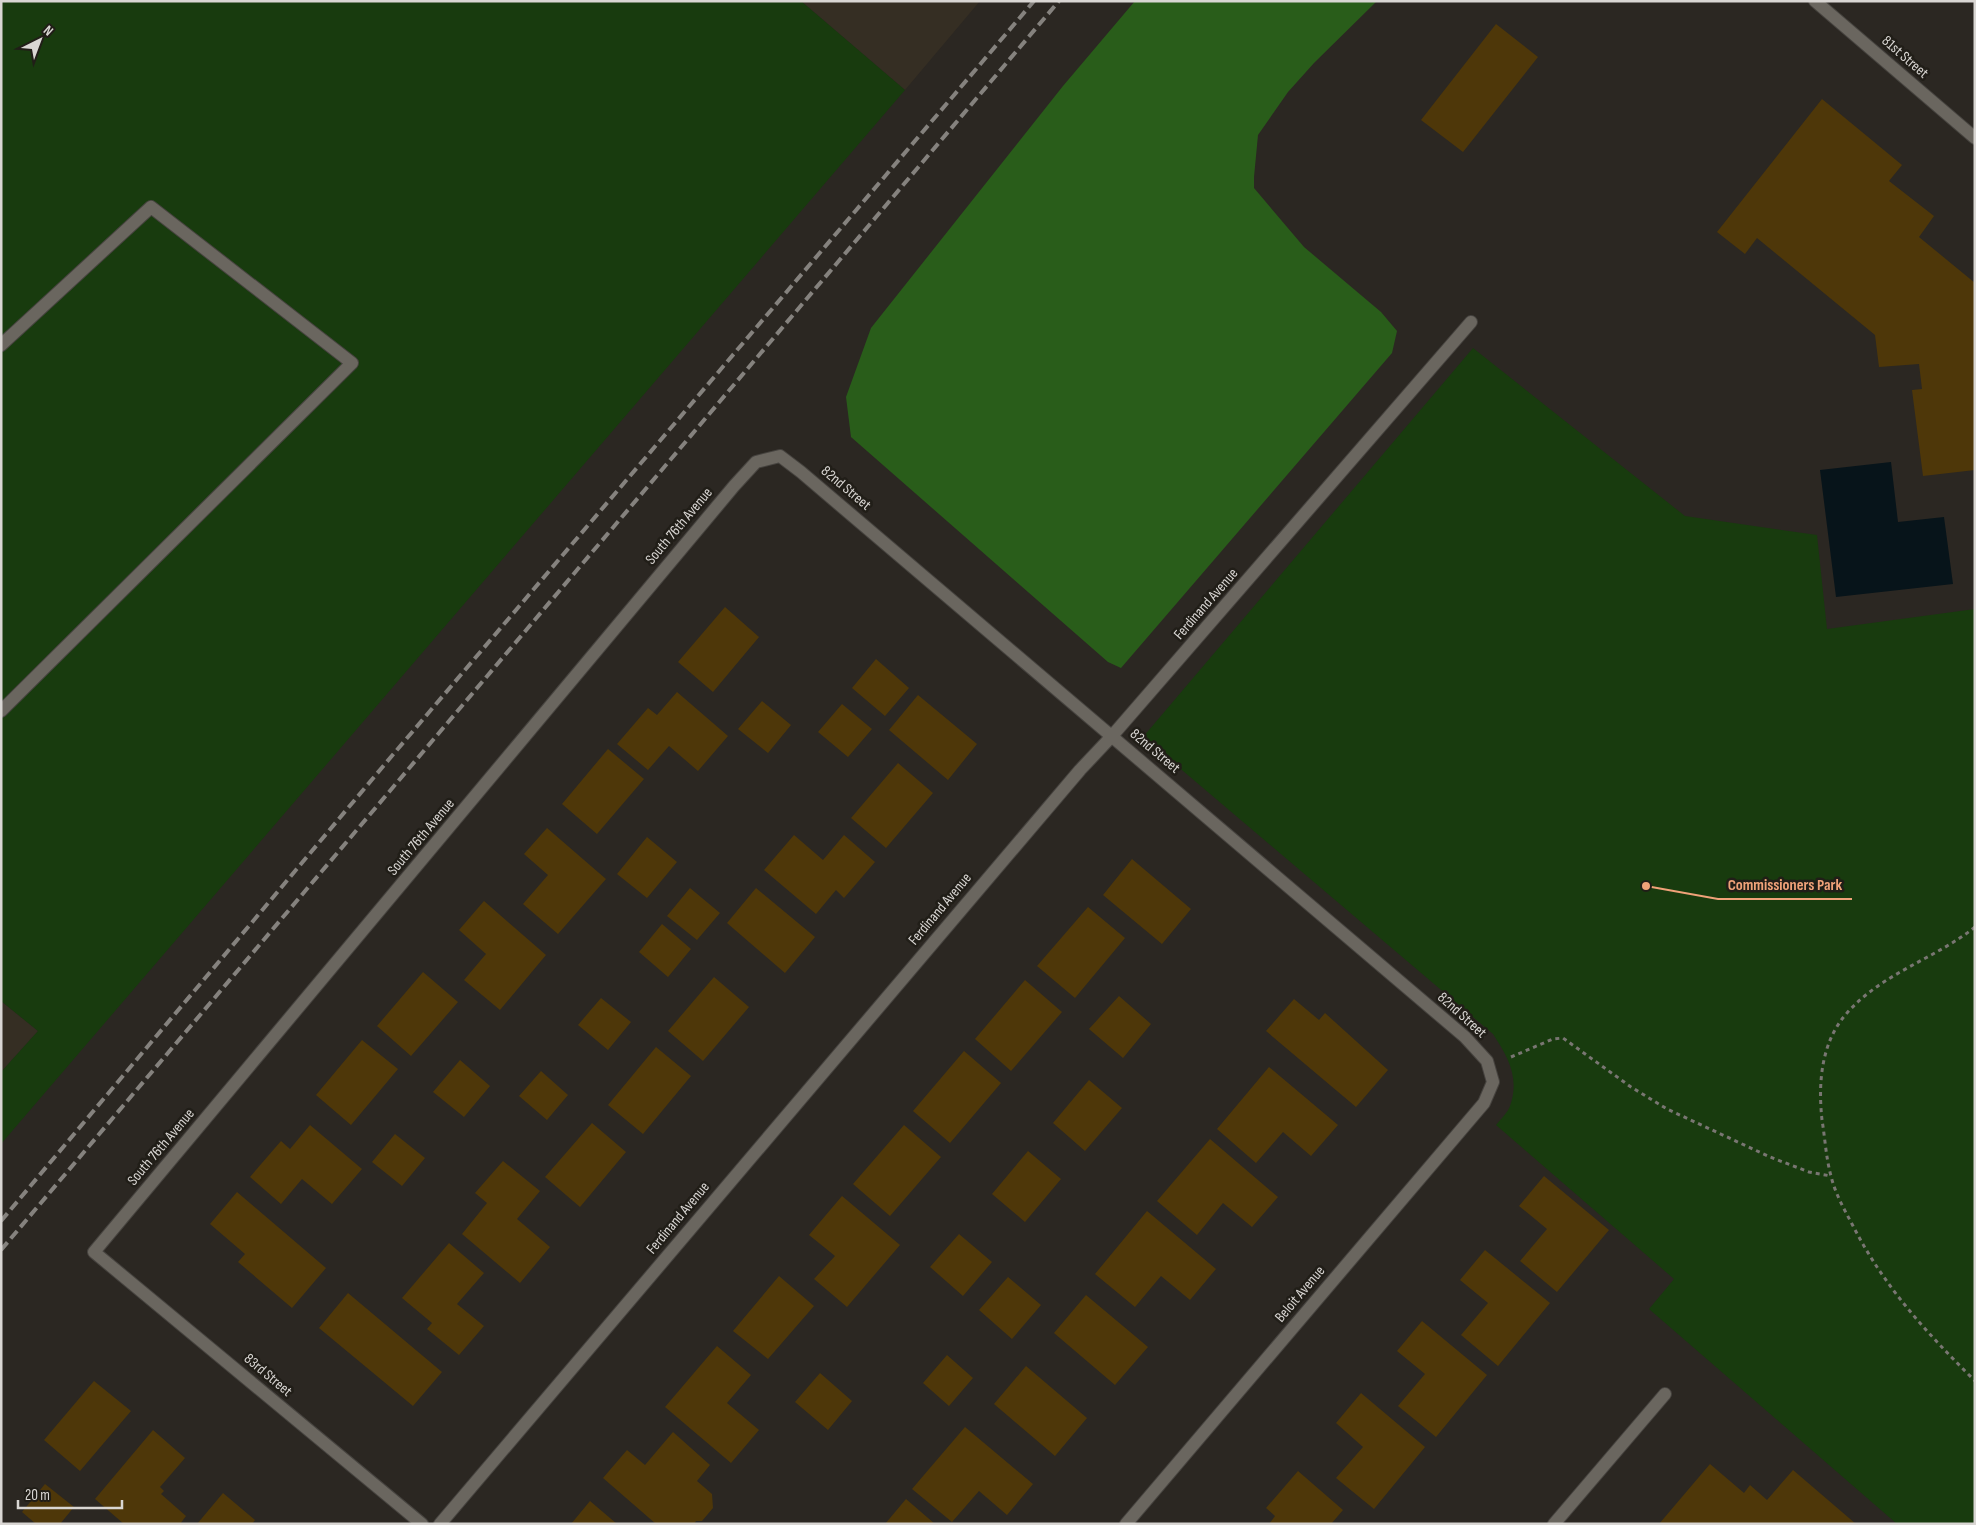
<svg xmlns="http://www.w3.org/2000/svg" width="1976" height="1525" viewBox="0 0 1976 1525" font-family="'Sofia Sans Condensed',sans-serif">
  <rect width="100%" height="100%" fill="#2b2722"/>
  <!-- built -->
  <path fill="#352e23" d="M801,1H980L905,90Z
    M1,1001L38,1031L1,1072Z"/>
  <!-- green -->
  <path fill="#183b0e" d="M1,1H801L905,90L1,1144V1072L38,1031L1,1001Z
    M1473,348L1685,516L1817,535L1827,629L1975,609V1524H1897L1649,1309L1674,1279L1496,1125C1501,1119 1508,1112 1510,1106C1520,1078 1508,1057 1493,1034L1143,737Z"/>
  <!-- forest -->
  <path fill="#295d1a" d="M1135,1H1377L1314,63L1288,92L1258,135L1254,177V188L1304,247L1381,312L1397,331L1392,353L1121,668L1108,662L851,437L846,397L871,328L1063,86Z"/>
  <!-- water -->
  <path fill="#07141a" d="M1891,462L1898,522L1944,517L1953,584L1836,597L1820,470Z"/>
  <!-- building -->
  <path fill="#4e3709" d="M1496,24L1538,57L1463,152L1421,120Z
    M1822,99L1902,165L1889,181L1934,216L1919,237L1975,283V470L1923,476L1912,390L1922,389L1919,364L1879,367L1875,335L1757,238L1745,254L1717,232Z
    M725,607L759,637L713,692L678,662Z
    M876,659L909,688L885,716L852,688Z
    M677,692L728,736L698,771L669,746L648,770L617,744L648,708L657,715Z
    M918,695L977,744L948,780L889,730Z
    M762,701L791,725L768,753L738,729Z
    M842,704L872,729L848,757L818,732Z
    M608,749L644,779L597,834L562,804Z
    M898,763L933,793L886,848L851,818Z
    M547,828L606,879L558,934L523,904L548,875L524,854Z
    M794,835L823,860L844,835L875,862L844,898L836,890L816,914L764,870Z
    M647,837L677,862L647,898L617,874Z
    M1132,859L1191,909L1162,944L1103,895Z
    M690,888L720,913L697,940L667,916Z
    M756,888L815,937L785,973L727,923Z
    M484,901L546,955L500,1010L464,980L486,954L459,930Z
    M1088,907L1125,938L1075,998L1037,966Z
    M662,924L691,949L668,977L639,952Z
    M423,972L458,1002L411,1056L377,1026Z
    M714,977L749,1007L703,1061L668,1031Z
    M1025,980L1062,1012L1011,1071L975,1039Z
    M1119,996L1151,1024L1123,1058L1089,1029Z
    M601,998L631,1022L608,1050L578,1025Z
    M1294,999L1319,1020L1325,1013L1388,1070L1356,1107L1266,1031Z
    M362,1040L398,1069L351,1125L316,1095Z
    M656,1047L691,1076L643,1134L608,1105Z
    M964,1051L1001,1083L950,1143L913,1111Z
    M460,1060L490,1086L464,1117L433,1092Z
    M1269,1067L1338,1125L1311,1156L1283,1132L1256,1163L1217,1129Z
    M541,1071L568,1095L547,1120L519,1096Z
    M1089,1080L1122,1108L1085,1151L1053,1123Z
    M592,1123L626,1152L580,1207L545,1177Z
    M310,1125L362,1169L332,1204L302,1179L281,1204L250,1177L281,1141L290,1149Z
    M904,1125L941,1157L890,1216L853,1184Z
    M395,1134L425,1158L402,1186L372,1162Z
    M1210,1139L1278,1197L1252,1227L1223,1203L1197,1235L1157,1201Z
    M1028,1151L1061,1179L1025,1222L992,1194Z
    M503,1161L540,1191L517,1219L550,1247L520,1283L462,1234L487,1203L475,1193Z
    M1544,1176L1609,1230L1557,1292L1520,1261L1547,1229L1519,1206Z
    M237,1192L326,1268L292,1308L238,1262L245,1254L210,1224Z
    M842,1196L900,1245L847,1307L814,1279L835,1256L809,1235Z
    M1147,1211L1216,1269L1190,1300L1161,1276L1135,1307L1095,1274Z
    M959,1234L992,1262L963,1296L930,1267Z
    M449,1243L484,1273L457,1304L484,1326L459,1355L427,1329L432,1323L402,1298Z
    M1485,1250L1550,1303L1498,1366L1461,1335L1488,1303L1460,1280Z
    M779,1276L814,1306L768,1359L733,1331Z
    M1008,1277L1041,1305L1012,1339L979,1310Z
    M348,1293L442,1372L413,1406L319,1328Z
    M1086,1295L1148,1347L1115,1385L1054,1333Z
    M1422,1321L1487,1375L1436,1437L1398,1406L1425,1374L1397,1351Z
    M717,1346L751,1375L727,1403L759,1430L731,1463L665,1407Z
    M947,1355L973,1378L949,1406L923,1383Z
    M1026,1366L1087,1418L1055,1456L994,1404Z
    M820,1373L852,1401L828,1430L795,1402Z
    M94,1381L131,1411L80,1471L44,1440Z
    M1361,1393L1425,1447L1374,1509L1336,1478L1363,1447L1336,1423Z
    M965,1427L1033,1484L1007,1515L979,1491L952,1522L912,1489Z
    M153,1430L185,1458L160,1487L164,1491L161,1494L186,1516L180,1524H124L95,1499Z
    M673,1432L710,1465L697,1481L712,1494L713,1508L702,1521H696L694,1524H656L603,1478L627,1450L645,1465Z
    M1710,1464L1744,1493L1750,1485L1767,1500L1793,1470L1856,1524H1659Z
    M1298,1471L1343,1510L1331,1524H1269L1275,1516L1266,1508Z
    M45,1484L74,1507L60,1524H36L22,1512Z
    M223,1493L255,1520L252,1524H197Z
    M906,1499L935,1524H885Z
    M590,1501L617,1524H571Z"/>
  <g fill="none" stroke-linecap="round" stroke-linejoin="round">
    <defs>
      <path id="lane" d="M1,345L151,207L352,363L1,711
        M1554,1524L1665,1394"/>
      <path id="street" d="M1815,1L1975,138
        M422,1524L94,1252L734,486L756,462L780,456L801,472L1465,1037L1487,1061L1493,1082L1484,1103L1126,1524
        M440,1524L1080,770L1112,736L1471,322"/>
    </defs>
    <!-- lane casing -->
    <use href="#lane" stroke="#46433f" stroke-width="14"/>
    <!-- street casing -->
    <use href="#street" stroke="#46433f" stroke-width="14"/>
    <!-- path -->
    <path stroke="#797672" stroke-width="3" stroke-dasharray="4 4" stroke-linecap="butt" d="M1975,927C1935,959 1882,973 1847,1013C1821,1042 1818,1083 1822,1120C1825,1138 1826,1158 1831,1176C1835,1193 1844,1209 1852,1224C1884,1287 1926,1332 1975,1381
      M1511,1057L1553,1039L1563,1038L1631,1087L1667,1109L1770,1157L1809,1172L1831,1176"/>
    <!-- lane -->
    <use href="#lane" stroke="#6a665f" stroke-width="12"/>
    <!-- street -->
    <use href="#street" stroke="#6a665f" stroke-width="12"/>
    <!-- rail -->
    <path stroke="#85827e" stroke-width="4" stroke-dasharray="10 5" stroke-linecap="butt" d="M1,1221L385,764L1034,1
      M1,1250L1059,1"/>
  </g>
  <g text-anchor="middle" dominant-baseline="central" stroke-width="5" stroke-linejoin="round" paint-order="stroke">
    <!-- street labels -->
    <g font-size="15" fill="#d9d6d3" stroke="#211e18">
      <text transform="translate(1905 57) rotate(41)">81st Street</text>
      <text transform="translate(846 488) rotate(40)">82nd Street</text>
      <text transform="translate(679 526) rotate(-50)">South 76th Avenue</text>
      <text transform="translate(1206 604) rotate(-49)">Ferdinand Avenue</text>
      <text transform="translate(1155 751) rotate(40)">82nd Street</text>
      <text transform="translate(421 837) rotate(-50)">South 76th Avenue</text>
      <text transform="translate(940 909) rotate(-50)">Ferdinand Avenue</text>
      <text transform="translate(1462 1015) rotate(42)">82nd Street</text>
      <text transform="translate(161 1147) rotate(-50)">South 76th Avenue</text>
      <text transform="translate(678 1218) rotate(-50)">Ferdinand Avenue</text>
      <text transform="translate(1300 1294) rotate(-50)">Beloit Avenue</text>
      <text transform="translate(268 1375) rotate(40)">83rd Street</text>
    </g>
  </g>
  <!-- callouts -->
  <path fill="none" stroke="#f0a279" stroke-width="2" d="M1646 886L1718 899H1852"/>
  <circle fill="#f0a279" stroke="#211e18" stroke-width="2" cx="1646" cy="886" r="5"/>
  <g font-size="16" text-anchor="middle" font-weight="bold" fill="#f0a279" stroke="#211e18" stroke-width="5" stroke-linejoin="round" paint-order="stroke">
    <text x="1785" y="890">Commissioners Park</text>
  </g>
  <!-- border -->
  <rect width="1976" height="1525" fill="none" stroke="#d9d6d3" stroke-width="5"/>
  <!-- north arrow -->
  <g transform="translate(40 40) rotate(42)" stroke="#211e18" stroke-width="4" paint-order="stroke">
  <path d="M0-4L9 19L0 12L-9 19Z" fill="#d9d6d3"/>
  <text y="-8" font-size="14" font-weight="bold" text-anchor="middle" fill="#d9d6d3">N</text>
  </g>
  <!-- scale -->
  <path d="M18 1500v8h104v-8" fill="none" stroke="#d9d6d3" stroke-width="2.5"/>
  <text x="25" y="1500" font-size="15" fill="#d9d6d3" stroke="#211e18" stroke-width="4" paint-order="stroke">20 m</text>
</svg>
